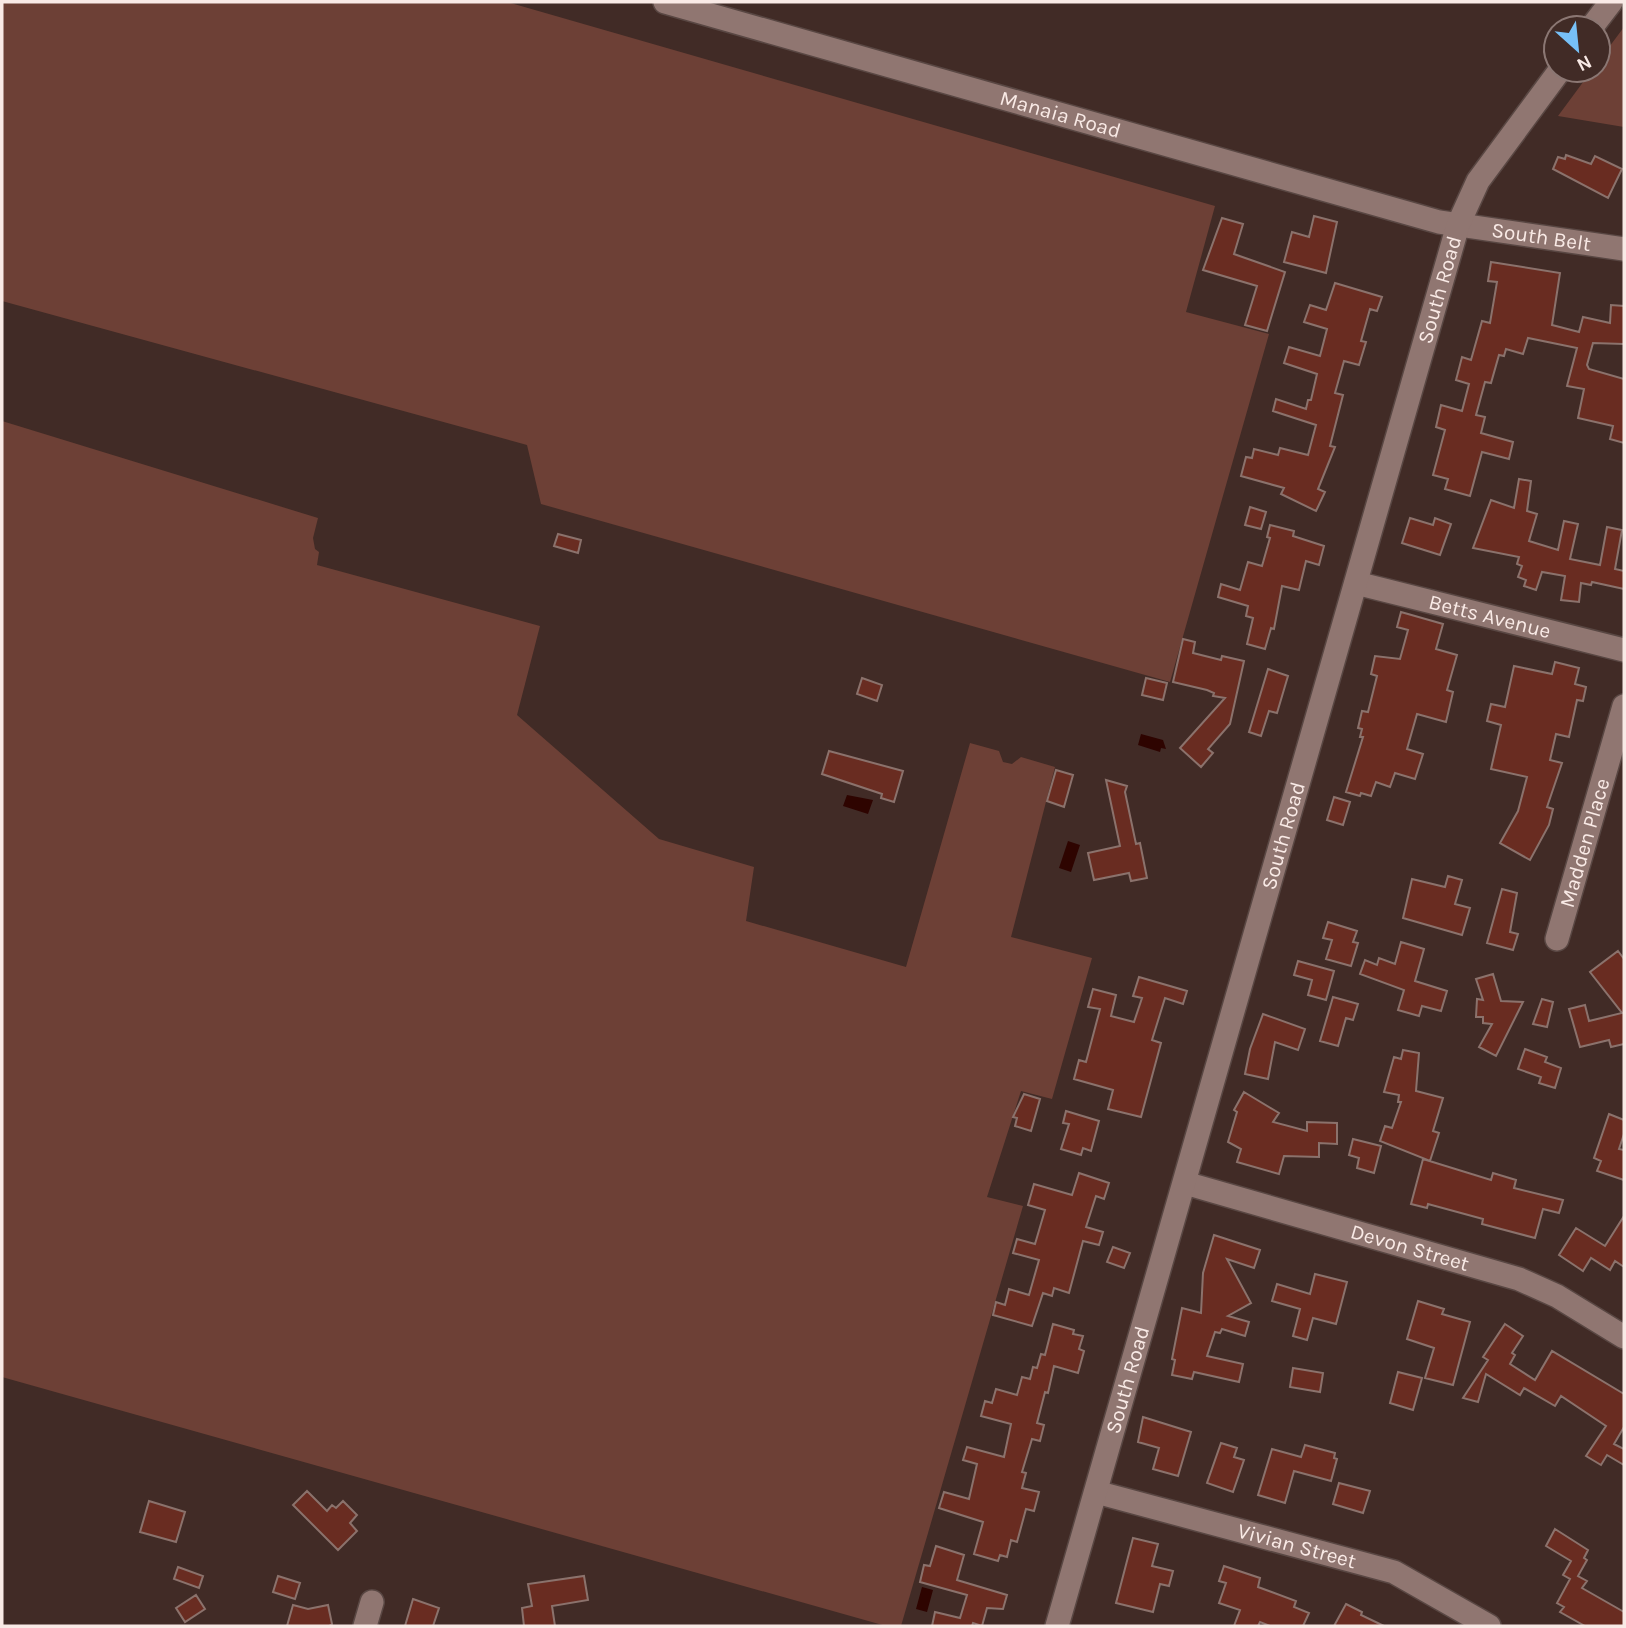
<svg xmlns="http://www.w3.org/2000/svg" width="1626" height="1628" viewBox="0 0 1626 1628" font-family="Karla,sans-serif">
  <rect width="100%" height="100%" fill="#412b26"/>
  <!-- green -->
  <path fill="#6d4036" d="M2,2H507L1215,206L1186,312L1269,334L1170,682L541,504L527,445L2,301Z
    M1624,27V127L1558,116L1592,70H1598V62Z
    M2,421L318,518L313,538L315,549L319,552L317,565L540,626L517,715L659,839L754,867L746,921L906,967L970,743L999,751L1003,762L1012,764L1021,757L1055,767L1011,937L1092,958L1052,1099L1021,1091L987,1197L1023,1206L901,1626H886L2,1377Z"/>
  <!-- water -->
  <path fill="#2e0400" d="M1141,734L1163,740L1166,749L1161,748L1160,752L1138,745Z
    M847,795L873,800L868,814L843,806Z
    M1068,841L1080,845L1071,872L1059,868Z
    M922,1587L933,1590L927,1612L916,1609Z"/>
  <!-- building -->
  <path fill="#692c21" stroke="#8b726c" stroke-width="2" d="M1566,155L1591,164L1595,156L1622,169L1608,198L1553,169L1558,157L1565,159Z
    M1314,216L1337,222L1326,273L1284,262L1292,232L1309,237Z
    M1222,218L1243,224L1234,254L1285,272L1267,331L1245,325L1257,286L1203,270Z
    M1491,262L1560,273L1552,325L1579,332L1583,317L1610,323L1611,305L1624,306V344L1593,343L1587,365L1589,369L1624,379V443L1610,439L1613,426L1578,418L1584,389L1567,386L1577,348L1528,338L1523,354L1506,349L1504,356L1499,355L1491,383L1485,382L1476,415L1485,417L1481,433L1513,442L1509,459L1482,452L1470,496L1445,489L1448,479L1433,475L1445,430L1436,427L1441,405L1462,411L1469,384L1456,380L1462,357L1471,360L1482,321L1490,323L1497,282L1488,281Z
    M1335,283L1382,297L1377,311L1370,309L1361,341L1366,342L1359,365L1344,361L1335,393L1343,395L1330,446L1335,447L1318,489L1325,492L1316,511L1281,494L1284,488L1241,476L1246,457L1252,458L1254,449L1278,455L1280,448L1308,455L1316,425L1273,411L1276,399L1306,409L1308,400H1311L1317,374L1284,363L1289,347L1320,356L1327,329L1304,322L1310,305L1326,310Z
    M1519,479L1531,481L1527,511L1537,514L1529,541L1558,550L1564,521L1578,524L1570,559L1600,565L1607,527L1622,530L1615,569L1624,571V589L1592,582L1591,585L1581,583L1579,602L1561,600L1565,576L1542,572L1536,590L1524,586L1526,580L1518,577L1522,566L1517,564L1519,557L1473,548L1491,500L1514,508Z
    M1250,507L1266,512L1261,529L1245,525Z
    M1410,518L1433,525L1435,518L1451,524L1440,555L1402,543Z
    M1270,525L1294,531L1293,536L1324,546L1319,565L1306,561L1299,590L1282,586L1274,629L1271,628L1265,649L1247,644L1253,618L1246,616L1248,606L1218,597L1221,584L1240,590L1248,562L1262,566L1270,538L1267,537Z
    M558,534L581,540L578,553L554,546Z
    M1401,612L1443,624L1436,649L1457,655L1447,690L1453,692L1446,722L1417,714L1407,749L1423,754L1415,779L1395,773L1390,787L1376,782L1371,796L1361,793L1360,796L1346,792L1363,737H1360L1362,729L1358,728L1362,711L1368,712L1377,676L1371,674L1375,656L1400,659L1408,630L1397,627Z
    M1183,639L1195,642L1193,653L1221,660L1222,656L1244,661L1230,724L1208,749L1213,753L1201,767L1180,748L1225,698L1213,696L1214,693L1207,690L1173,682Z
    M1555,662L1579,668L1575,684L1586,687L1583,701L1577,700L1569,737L1556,734L1550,760L1562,763L1547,807L1553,809L1549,825L1530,860L1500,843L1518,811L1527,777L1491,769L1501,725L1487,721L1491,704L1505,707L1514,666L1552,674Z
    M1268,669L1288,676L1277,713L1269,711L1261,736L1249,732Z
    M862,678L882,685L877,701L857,694Z
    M1146,678L1167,683L1163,700L1142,695Z
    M829,751L903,771L894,802L881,798L882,794L822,774Z
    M1056,770L1073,775L1064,807L1047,801Z
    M1106,780L1127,786L1125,792L1136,844L1140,843L1147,878L1131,881L1129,873L1094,880L1088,853L1120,846Z
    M1334,797L1350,802L1343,825L1327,820Z
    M1448,876L1462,880L1455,904L1470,908L1462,935L1403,918L1412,879L1445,887Z
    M1502,889L1517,893L1510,932L1518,934L1513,950L1487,943Z
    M1328,922L1357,931L1353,942L1358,943L1351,966L1326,959L1332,940L1323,938Z
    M1401,942L1424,949L1415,981L1447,991L1441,1011L1422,1006L1419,1016L1398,1010L1404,990L1360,974L1365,960L1377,965L1379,958L1395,964Z
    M1618,951L1624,959V1044L1611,1047L1609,1040L1580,1047L1569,1009L1585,1005L1589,1021L1622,1013L1590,972Z
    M1298,961L1334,971L1326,1000L1308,995L1312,980L1294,975Z
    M1493,974L1501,1001L1523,1002L1496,1056L1479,1047L1492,1024L1483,1023V1017H1476L1477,999L1483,1000L1476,979Z
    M1139,977L1187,991L1183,1004L1165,998L1152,1040L1161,1043L1141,1117L1108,1109L1113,1090L1074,1079L1079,1060L1086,1062L1100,1009L1088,1007L1093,989L1116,995L1111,1016L1134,1022L1142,998L1133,996Z
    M1333,997L1358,1004L1353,1020L1346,1018L1338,1046L1320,1041Z
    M1542,999L1553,1002L1547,1027L1533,1024Z
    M1263,1014L1305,1029L1298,1050L1275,1042L1268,1079L1245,1074L1250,1049Z
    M1525,1049L1547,1057L1545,1062L1561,1068L1555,1088L1539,1083L1541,1077L1518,1069Z
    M1403,1050L1419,1053L1416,1091L1443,1098L1433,1131L1439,1133L1430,1161L1380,1141L1385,1126L1392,1128L1401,1102H1398L1399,1095L1384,1092L1394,1057L1401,1059Z
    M1244,1092L1279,1113L1273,1122L1307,1131V1122L1337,1123V1144L1319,1143V1157L1284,1156L1279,1174L1237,1162L1241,1149L1228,1142L1237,1112L1234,1110Z
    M1024,1094L1040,1099L1031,1131L1015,1126L1017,1118L1013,1117Z
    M1066,1111L1099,1121L1091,1151L1083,1148L1081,1155L1061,1149L1069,1124L1063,1123Z
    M1609,1114L1624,1120V1134L1619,1149L1624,1150V1180L1597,1171L1601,1161L1594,1158Z
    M1353,1139L1381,1146L1374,1173L1357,1168L1359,1158L1349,1155Z
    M1423,1159L1491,1180L1493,1173L1516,1180L1514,1188L1563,1200L1559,1213L1543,1209L1535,1238L1482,1224L1483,1219L1428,1204L1427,1208L1411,1204Z
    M1079,1173L1109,1183L1104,1199L1096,1196L1086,1227L1103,1232L1099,1245L1083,1241L1069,1293L1054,1288L1052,1296L1043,1293L1032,1326L993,1315L996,1302L1005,1305L1009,1289L1029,1295L1039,1260L1013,1253L1017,1239L1035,1244L1045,1210L1028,1205L1034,1184L1072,1195Z
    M1624,1216V1267L1615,1261L1610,1270L1591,1258L1583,1271L1559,1255L1576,1228L1605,1246Z
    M1214,1235L1260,1250L1254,1268L1227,1259L1251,1303L1228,1316L1249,1322L1245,1336L1222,1329L1220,1333L1215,1332L1207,1356L1243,1364L1239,1382L1194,1372L1192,1379L1172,1375L1175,1360L1172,1359L1182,1308L1201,1313L1203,1273Z
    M1113,1247L1130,1253L1124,1268L1107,1262Z
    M1315,1274L1347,1282L1336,1324L1313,1318L1307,1340L1293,1336L1300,1309L1272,1301L1277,1284L1310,1294Z
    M1418,1301L1444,1309L1442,1314L1470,1322L1453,1385L1425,1378L1434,1348L1407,1339Z
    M1053,1324L1074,1330L1073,1334L1083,1336L1079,1349L1084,1351L1078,1373L1054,1366L1048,1393L1045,1392L1037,1423L1044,1425L1040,1441L1032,1439L1022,1472L1026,1473L1022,1488L1039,1492L1034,1511L1026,1509L1017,1542L1011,1540L1007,1557L1000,1555L998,1561L974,1554L983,1522L939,1508L944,1492L969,1499L977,1464L963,1460L967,1447L1004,1457L1011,1424L981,1416L985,1401L992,1403L996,1389L1017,1395L1022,1377L1030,1379L1033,1367L1037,1368L1041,1354L1045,1355Z
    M1505,1324L1523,1336L1512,1353L1515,1355L1510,1364L1535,1380L1552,1351L1624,1394V1427L1614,1444L1624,1449V1465L1607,1455L1601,1465L1586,1456L1606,1426L1561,1396L1555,1406L1524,1388L1520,1395L1486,1374L1478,1402L1463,1398L1488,1360L1483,1357Z
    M1293,1368L1323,1373L1320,1392L1290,1387Z
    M1398,1372L1422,1378L1413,1410L1390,1403Z
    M1143,1417L1191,1432L1178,1476L1153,1469L1159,1448L1138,1442Z
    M1221,1443L1237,1448L1234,1457L1244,1460L1233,1492L1207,1483Z
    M1305,1445L1335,1453L1334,1458L1337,1459L1331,1481L1294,1471L1285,1503L1258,1495L1272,1449L1301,1457Z
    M1339,1483L1370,1491L1363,1513L1333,1504Z
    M307,1491L327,1511L332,1505L336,1508L343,1501L357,1515L350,1523L357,1531L338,1550L293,1505Z
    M149,1501L185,1512L176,1542L140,1532Z
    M1555,1529L1588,1550L1584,1558L1587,1560L1578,1576L1587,1581L1582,1588L1624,1612V1626H1585L1560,1612L1564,1607L1557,1603L1570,1579L1563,1575L1571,1561L1546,1546Z
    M1133,1538L1158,1544L1152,1566L1173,1571L1169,1586L1160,1584L1153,1612L1116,1603Z
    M936,1546L964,1555L957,1580L1007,1595L1003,1609L987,1608L982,1626L973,1623L972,1626H932L935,1612L960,1618L967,1595L920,1582L924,1565L930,1566Z
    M1224,1566L1260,1578L1258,1587L1296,1601L1294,1607L1309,1613L1303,1626H1270L1260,1622L1258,1626H1234L1240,1610L1219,1603L1226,1583L1219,1581Z
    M178,1567L203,1576L199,1588L174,1579Z
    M278,1576L300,1583L295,1599L273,1592Z
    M584,1576L588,1600L552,1606L555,1626H524L522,1608L532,1606L528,1584Z
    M196,1595L205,1609L185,1622L176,1608Z
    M413,1599L439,1608L433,1626H405Z
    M1346,1604L1362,1612L1361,1615L1384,1626H1334Z
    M293,1605L308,1609L328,1605L332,1624L329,1626H287Z"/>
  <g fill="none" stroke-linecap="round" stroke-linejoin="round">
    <defs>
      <g id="minor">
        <path id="s1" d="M665,2L1439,222L1624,249"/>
        <path d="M1591,28L1611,2"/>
        <path id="s2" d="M1356,583L1624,650"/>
        <path id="s3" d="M1557,939L1624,706"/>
        <path id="s4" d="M1185,1183L1519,1279L1557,1296L1624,1337"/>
        <path id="s5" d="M1096,1492L1394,1572L1489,1626"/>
        <path d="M365,1626L372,1602"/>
        <path id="s6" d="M1057,1626L1458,225L1478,181L1560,70"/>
      </g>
    </defs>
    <!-- minor casing -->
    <use href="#minor" stroke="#594743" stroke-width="26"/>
    <!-- minor -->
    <use href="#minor" stroke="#907671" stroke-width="23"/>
  </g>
  <g text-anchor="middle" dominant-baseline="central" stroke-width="5" stroke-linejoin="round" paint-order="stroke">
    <!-- street labels -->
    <g font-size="21" fill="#f9eae6" stroke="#412b26">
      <text stroke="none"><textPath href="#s1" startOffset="411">Manaia Road</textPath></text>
      <text stroke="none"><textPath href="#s1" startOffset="908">South Belt</textPath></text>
      <text stroke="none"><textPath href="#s6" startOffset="1390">South Road</textPath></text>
      <text stroke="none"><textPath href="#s2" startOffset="138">Betts Avenue</textPath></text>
      <text stroke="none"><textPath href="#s6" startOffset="822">South Road</textPath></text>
      <text stroke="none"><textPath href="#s3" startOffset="100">Madden Place</textPath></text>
      <text stroke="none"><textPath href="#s4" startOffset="234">Devon Street</textPath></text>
      <text stroke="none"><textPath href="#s6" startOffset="256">South Road</textPath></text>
      <text stroke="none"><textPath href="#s5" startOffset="208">Vivian Street</textPath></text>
    </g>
  </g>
  <!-- border -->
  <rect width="1626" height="1628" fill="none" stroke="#f9eae6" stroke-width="7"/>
  <!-- north arrow -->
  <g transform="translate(1577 49) rotate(153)"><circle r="33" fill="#412b26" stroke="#8b7773" stroke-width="2"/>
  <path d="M0-5L12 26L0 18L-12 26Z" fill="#77c0f7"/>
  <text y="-10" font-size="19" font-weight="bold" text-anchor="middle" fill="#f9eae6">N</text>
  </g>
</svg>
